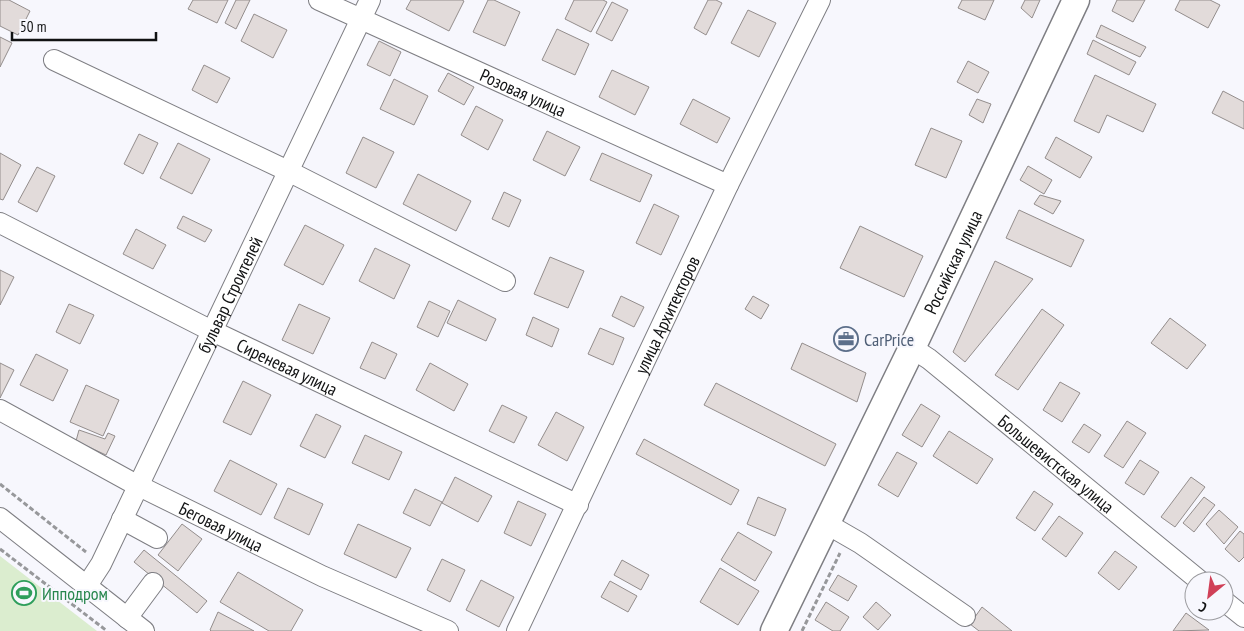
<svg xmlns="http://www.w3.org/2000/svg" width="1244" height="631" viewBox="0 0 1244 631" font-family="'PT Sans Narrow',sans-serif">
  <rect width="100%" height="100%" fill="#f7f7fd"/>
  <!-- green -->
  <path fill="#dbedcf" d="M0,556L97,631H0Z"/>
  <!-- building -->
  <path fill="#e2dbda" stroke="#938d8c" d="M0,0H9L30,11L18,35L0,26Z
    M193,0H228L217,23L188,9Z
    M236,0H250L236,29L225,23Z
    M411,0H462L464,1L449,31L406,9Z
    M488,0H494L520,12L505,46L473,32Z
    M574,0H603L607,2L591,32L565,19Z
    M708,0H716L722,3L706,35L694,28Z
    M962,0H994L985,20L958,8Z
    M1025,0H1040L1032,18L1021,8Z
    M1117,0H1145L1133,22L1112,11Z
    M1180,0H1210L1220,5L1208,28L1175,10Z
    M612,2L628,10L612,41L596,33Z
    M748,10L776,23L759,57L731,43Z
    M254,14L287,30L273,58L241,41Z
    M1101,25L1146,47L1140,57L1096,37Z
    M557,29L589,44L575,75L542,60Z
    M0,37L12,43L0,67Z
    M1093,40L1136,62L1129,75L1087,54Z
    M379,41L401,52L390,76L367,65Z
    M968,61L989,72L978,93L957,82Z
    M204,65L230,78L217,103L192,90Z
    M612,70L649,87L635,115L599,97Z
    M448,73L474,87L464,105L438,91Z
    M1095,75L1156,104L1143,132L1107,115L1099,133L1074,121Z
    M394,79L428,96L414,125L380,109Z
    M1223,91L1244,102V129L1212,113Z
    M693,99L730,118L717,143L680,124Z
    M977,99L991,104L983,123L969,115Z
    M476,106L503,120L488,150L461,135Z
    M931,128L962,141L946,178L915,165Z
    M547,131L580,147L565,176L533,160Z
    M139,134L158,143L143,174L124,164Z
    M363,137L394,152L376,188L346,173Z
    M1056,137L1092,157L1080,178L1045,158Z
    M178,143L210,159L192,194L160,178Z
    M0,153L21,165L3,200L0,199Z
    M602,153L652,175L640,202L590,180Z
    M1028,166L1052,180L1044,194L1020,180Z
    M37,167L55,176L37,212L18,202Z
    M418,174L471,201L456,231L403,204Z
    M504,192L521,200L509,227L492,219Z
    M1040,195L1061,201L1053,214L1034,204Z
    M654,204L679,216L661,255L636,243Z
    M1019,210L1084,240L1071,267L1006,238Z
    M183,216L212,230L205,242L177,228Z
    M305,225L344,245L323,285L284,265Z
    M860,226L923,256L904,297L840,268Z
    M136,229L166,245L153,269L123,254Z
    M375,248L410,265L394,299L359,281Z
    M550,257L584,271L568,308L534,294Z
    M995,261L1033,279L965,362L953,352Z
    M0,270L14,277L0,305Z
    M621,296L644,307L634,327L612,316Z
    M753,296L769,305L761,319L745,309Z
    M458,300L496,319L486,341L447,323Z
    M429,301L450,311L438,337L417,327Z
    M69,304L94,315L80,344L56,332Z
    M299,304L330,318L313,354L282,340Z
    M1042,309L1064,325L1018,390L995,375Z
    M533,317L559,329L552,347L526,335Z
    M1170,318L1206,345L1187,369L1151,343Z
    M842,327L856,335L848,350L835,345Z
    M600,328L624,338L613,365L588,354Z
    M372,342L397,354L385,379L360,368Z
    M802,343L866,373L857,402L791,369Z
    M36,354L68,370L53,401L20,385Z
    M0,363L14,370L0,398Z
    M430,363L468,384L454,411L416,390Z
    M243,381L271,395L251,435L223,422Z
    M1060,382L1080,393L1062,422L1043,410Z
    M716,383L836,444L825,466L704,405Z
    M86,385L119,400L103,436L70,422Z
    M921,404L940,416L922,447L902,435Z
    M502,405L527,417L514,443L489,431Z
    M556,412L584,427L567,461L538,445Z
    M316,414L341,426L325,458L300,446Z
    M1127,421L1146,433L1123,468L1104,456Z
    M1084,424L1101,435L1089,453L1072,442Z
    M79,430L105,439L108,433L115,436L106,455L76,441Z
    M949,431L993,459L977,484L933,456Z
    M365,435L402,452L389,480L352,463Z
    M644,439L739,490L731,505L636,454Z
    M897,452L917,463L898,497L878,485Z
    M230,460L277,484L261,515L214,491Z
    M1140,460L1159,472L1144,495L1125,483Z
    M455,477L492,496L478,522L442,503Z
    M1191,477L1205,487L1175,527L1161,517Z
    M288,488L323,504L309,535L274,518Z
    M415,489L442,502L430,526L403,513Z
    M1034,491L1053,504L1035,531L1016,518Z
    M758,497L786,509L775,536L747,524Z
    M1204,497L1215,505L1194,532L1183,523Z
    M518,501L546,514L531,546L504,533Z
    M1219,510L1238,527L1224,544L1206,524Z
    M1059,516L1083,533L1066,557L1042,539Z
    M182,524L202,539L178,571L158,555Z
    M358,524L411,548L396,578L344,554Z
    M1240,531L1244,534V557L1239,562L1225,549Z
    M738,532L772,552L755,581L721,560Z
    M144,550L207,601L197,613L134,562Z
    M1115,551L1137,567L1119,590L1098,573Z
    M442,559L465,570L450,602L427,590Z
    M622,560L649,575L641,590L614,575Z
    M720,568L759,591L738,625L700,602Z
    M238,572L303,610L291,631H269L220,602Z
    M838,575L857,586L848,601L829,590Z
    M481,580L514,597L499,627L466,610Z
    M610,581L637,596L628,612L601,597Z
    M826,602L849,617L840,631H833L815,620Z
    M876,602L891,615L878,630L863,617Z
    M982,607L1012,631H979L970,624Z
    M218,612L254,631H211L210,630Z
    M1186,613L1209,630L1173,631Z"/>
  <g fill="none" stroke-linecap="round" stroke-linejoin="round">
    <defs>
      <g id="minor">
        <path id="s1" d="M319,0L728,185"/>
        <path d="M54,60L288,171L505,281"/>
        <path id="s2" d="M0,223L204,327L578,505"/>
        <path id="s3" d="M912,348L929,359L1200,581"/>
        <path id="s4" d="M0,410L131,482L322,576L448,631"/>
        <path d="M0,518L144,631"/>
        <path d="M122,519L157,538"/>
        <path d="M827,524L860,543L965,616"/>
        <path id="s5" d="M86,587L101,564L370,0"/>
        <path d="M1224,601L1244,617"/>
        <path d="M127,618L153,583"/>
        <path id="s6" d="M517,631L728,185L820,0"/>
      </g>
      <g id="major">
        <path id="s7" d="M774,631L912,348L1076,0"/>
      </g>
    </defs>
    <!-- minor casing -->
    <use href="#minor" stroke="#7e7e83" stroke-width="22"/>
    <!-- major casing -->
    <use href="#major" stroke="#7e7e83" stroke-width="29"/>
    <!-- path -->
    <path stroke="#97989b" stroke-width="3" stroke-dasharray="5 2.5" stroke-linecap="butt" d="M0,484L86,552
      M0,549L107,631
      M802,631L840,553"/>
    <!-- minor -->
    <use href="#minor" stroke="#fff" stroke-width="20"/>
    <!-- major -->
    <use href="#major" stroke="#fff" stroke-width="26"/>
  </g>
  <!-- icons -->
  <defs>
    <symbol id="office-ring" viewBox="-11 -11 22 22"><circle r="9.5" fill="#f7f7fd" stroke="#5c6f8a" stroke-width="1.5"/><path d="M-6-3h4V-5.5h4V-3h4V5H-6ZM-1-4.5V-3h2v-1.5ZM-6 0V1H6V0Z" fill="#5c6f8a"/></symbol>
    <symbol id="stadium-ring" viewBox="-11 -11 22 22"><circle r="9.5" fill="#f7f7fd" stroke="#2e9e5b" stroke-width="1.5"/><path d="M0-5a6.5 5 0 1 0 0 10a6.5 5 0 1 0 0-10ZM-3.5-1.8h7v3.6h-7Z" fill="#2e9e5b"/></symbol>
  </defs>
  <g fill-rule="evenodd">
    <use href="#office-ring" x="832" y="325" width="28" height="28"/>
    <use href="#stadium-ring" x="10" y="579" width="28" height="28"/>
  </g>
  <g text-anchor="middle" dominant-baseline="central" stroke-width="4" stroke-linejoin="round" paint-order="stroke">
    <!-- street labels -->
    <g font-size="18" fill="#111213" stroke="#f7f7fd">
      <text stroke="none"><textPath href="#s1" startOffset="224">Розовая улица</textPath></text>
      <text stroke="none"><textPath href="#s7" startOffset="410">Российская улица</textPath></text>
      <text stroke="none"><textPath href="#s5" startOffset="326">бульвар Строителей</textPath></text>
      <text stroke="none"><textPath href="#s6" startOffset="350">улица Архитекторов</textPath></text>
      <text stroke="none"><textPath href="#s2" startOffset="321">Сиреневая улица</textPath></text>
      <text stroke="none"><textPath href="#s3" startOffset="185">Большевистская улица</textPath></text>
      <text stroke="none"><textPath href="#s4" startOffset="250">Беговая улица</textPath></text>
    </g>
    <!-- service labels -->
    <g font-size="18" fill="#4e5e75" stroke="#f7f7fd" text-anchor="start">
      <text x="864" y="339">CarPrice</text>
    </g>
    <!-- leisure labels -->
    <g font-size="18" fill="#27864d" stroke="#f7f7fd" text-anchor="start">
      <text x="42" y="593">Ипподром</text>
    </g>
  </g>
  <!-- north arrow -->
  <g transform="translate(1209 596) rotate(209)"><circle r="24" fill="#f7f7fd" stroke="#9b9b9f"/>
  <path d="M0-4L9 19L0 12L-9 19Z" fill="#d04057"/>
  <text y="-8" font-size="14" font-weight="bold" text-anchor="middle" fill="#111213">С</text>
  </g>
  <!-- scale -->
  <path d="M12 32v8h144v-8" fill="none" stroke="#111213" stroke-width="2.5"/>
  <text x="20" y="32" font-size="15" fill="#111213" stroke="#f7f7fd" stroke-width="4" paint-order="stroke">50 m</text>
</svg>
